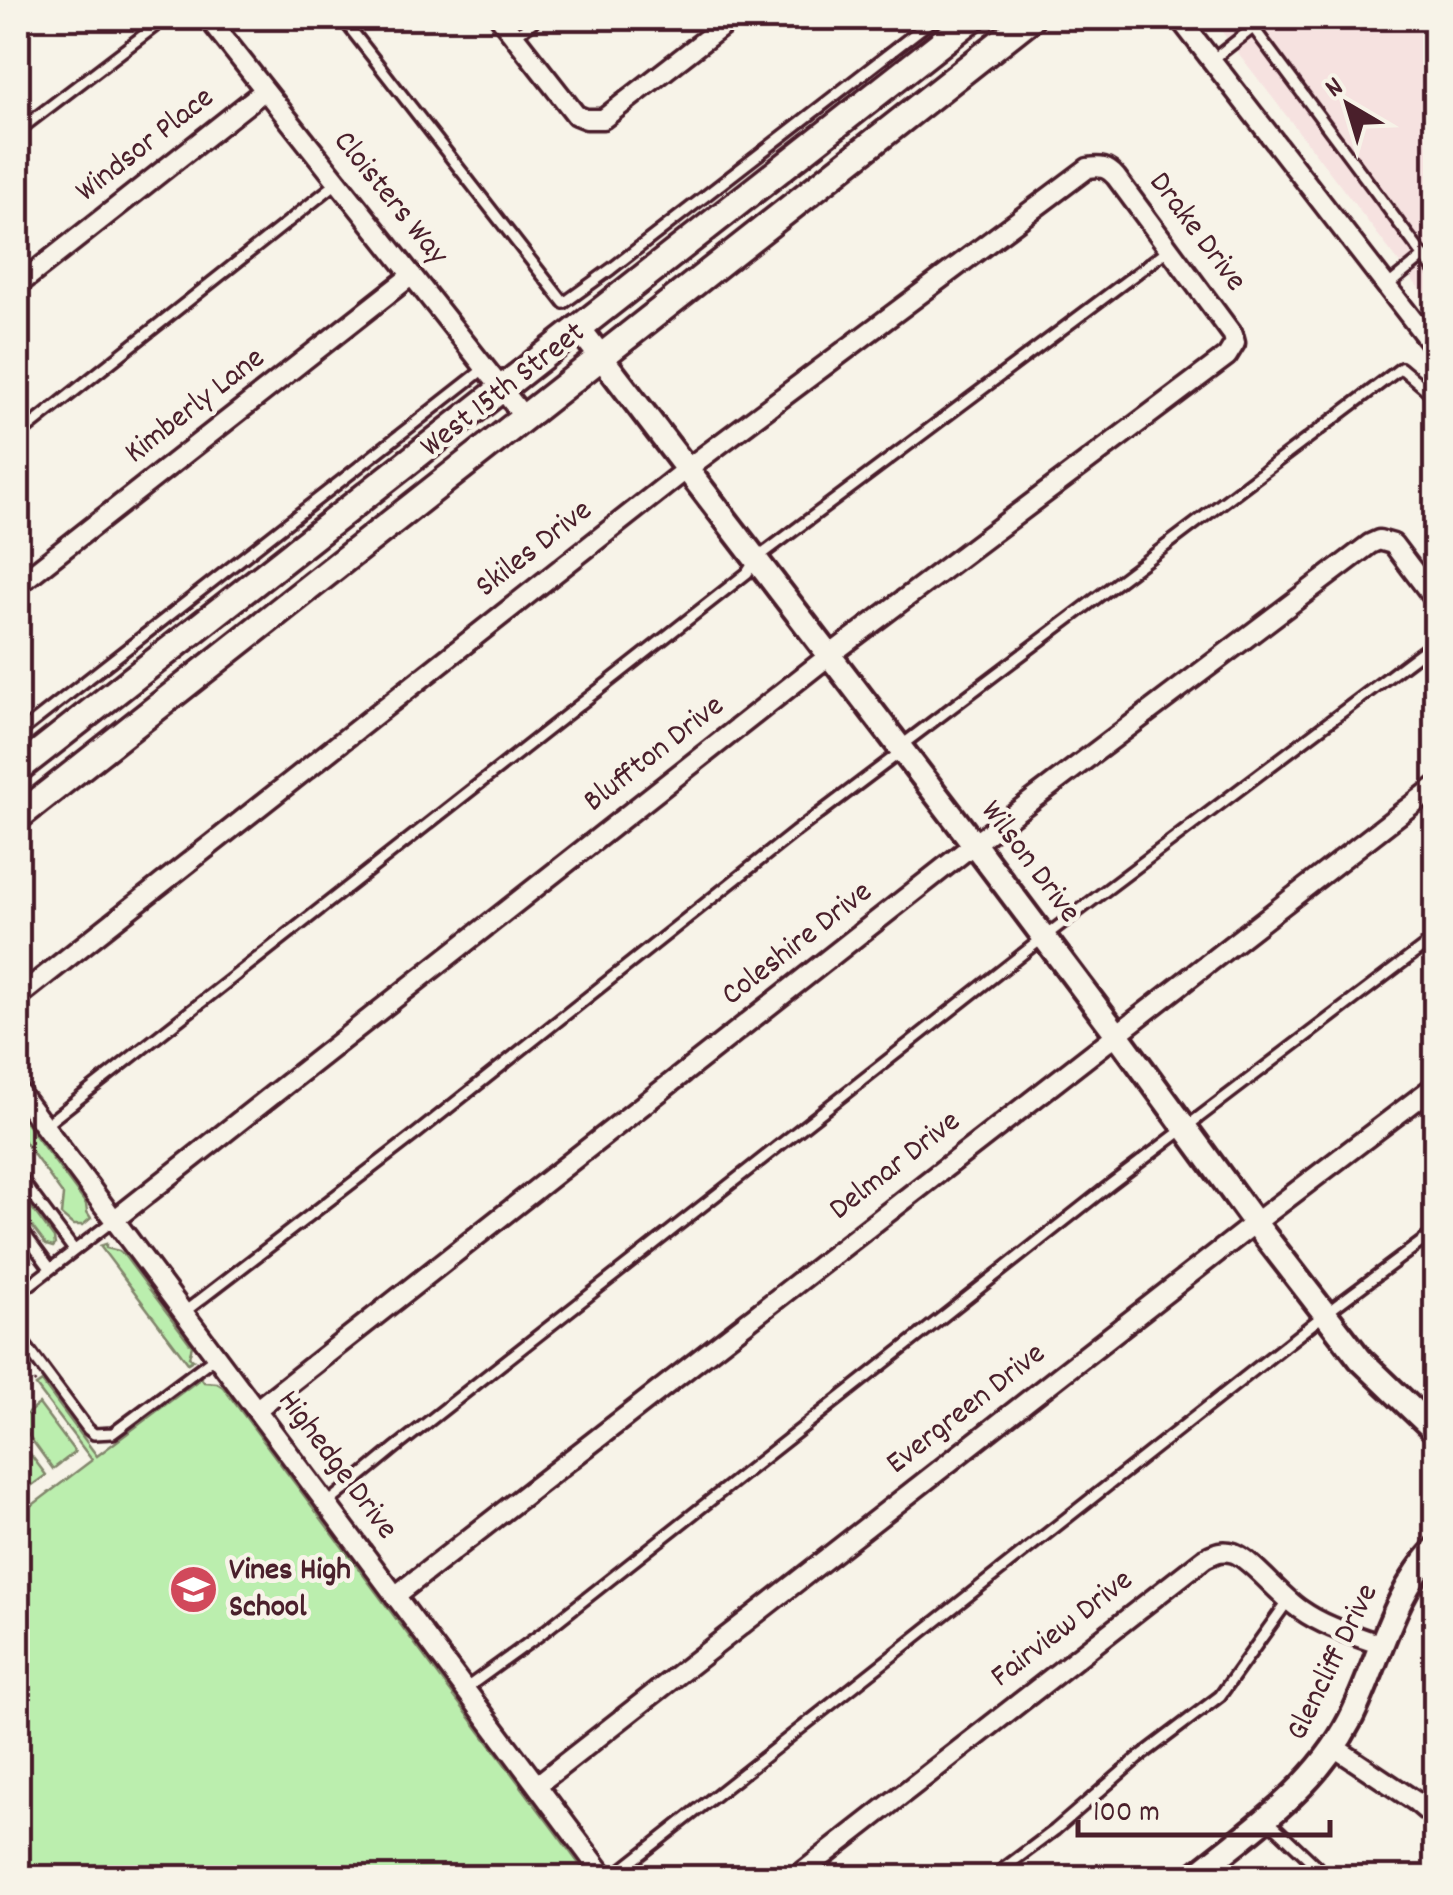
<svg xmlns="http://www.w3.org/2000/svg" width="1453" height="1895" viewBox="0 0 1453 1895" font-family="Dekko,sans-serif">
  <rect width="100%" height="100%" fill="#f7f3e8"/>
  <filter id="ink" filterUnits="userSpaceOnUse"><feTurbulence type="fractalNoise" baseFrequency=".01" numOctaves="2"/><feDisplacementMap in="SourceGraphic" scale="20" xChannelSelector="R" yChannelSelector="G"/><feConvolveMatrix kernelMatrix="1 2 1 2 8 2 1 2 1" color-interpolation-filters="sRGB"/></filter>
  <g filter="url(#ink)">
    <!-- built -->
    <path fill="#f6e2e0" d="M1210,18H1435V309L1219,28Z"/>
    <!-- green -->
    <path fill="#bbeeae" stroke="#82866c" stroke-width="2.5" d="M18,1112L86,1204L87,1212L91,1218L83,1225H73L61,1215L63,1195L18,1133Z
      M18,1189L54,1238L55,1245L53,1247L46,1245L18,1208Z
      M106,1244V1248L119,1251L124,1255L192,1346L189,1357L193,1360L188,1363L100,1246Z
      M201,1378L204,1382L217,1383L223,1387L589,1877H18V1516L92,1460L36,1386L42,1382L97,1456Z
      M39,1404L75,1452L53,1469L18,1421Z
      M18,1438L46,1475L24,1491L18,1483Z"/>
    <g fill="none" stroke-linecap="round" stroke-linejoin="round">
      <defs>
        <path id="service" d="M342,18L564,303L611,269L935,18
          M1246,18L1436,273
          M515,36L538,18
          M1212,60L1253,28
          M18,131L166,18
          M1386,287L1424,256
          M18,436L338,182
          M18,734L485,368
          M902,745L1401,368L1427,390L1436,401
          M44,1126L747,573L756,559L1169,249
          M18,1175L74,1250
          M18,1225L50,1268
          M18,1294L114,1220
          M183,1313L417,1133L795,832L902,751
          M18,1335L88,1429L94,1434L113,1433L215,1357
          M327,1504L395,1448L1044,937L1436,641
          M465,1689L541,1634L1111,1184L1436,937
          M1269,1821L1329,1878
          M611,1878L1325,1314L1436,1231
          M991,1878L1055,1830L1138,1758L1220,1696L1288,1601"/>
        <path id="minor" d="M208,18L524,417
          M500,18L576,115L586,119H603L733,18
          M1179,18L1436,350
          M18,285L265,90
          M18,585L412,275
          M18,997L688,468L1088,168C1101,166 1107,167 1116,177L1233,335L1235,343L1227,356L830,655L114,1220
          M18,1091L606,1878
          M256,1410L974,844L1370,544L1379,540L1393,544L1436,601
          M395,1596L1436,786
          M1334,1747L1415,1801L1436,1819
          M537,1785L1255,1223L1436,1085
          M795,1878L1205,1558C1215,1553 1222,1549 1234,1553C1251,1559 1281,1597 1301,1610C1325,1627 1354,1635 1381,1645"/>
        <path id="tertiary" d="M578,327L974,844L1116,1033L1255,1223L1360,1359L1436,1432
          M1192,1878C1250,1831 1315,1788 1350,1720C1379,1663 1391,1596 1436,1548"/>
        <path id="secondary" d="M18,769L973,18
          M18,817L1031,18"/>
      </defs>
      <!-- service casing -->
      <use href="#service" stroke="#4a1f2b" stroke-width="16"/>
      <!-- minor casing -->
      <use href="#minor" stroke="#4a1f2b" stroke-width="25"/>
      <!-- tertiary casing -->
      <use href="#tertiary" stroke="#4a1f2b" stroke-width="30"/>
      <!-- secondary casing -->
      <use href="#secondary" stroke="#4a1f2b" stroke-width="32"/>
      <!-- path -->
      <path stroke="#4a1f2b" stroke-width="2.5" stroke-dasharray="2.5 8" stroke-linecap="butt" d="M18,1397L36,1381"/>
      <!-- service -->
      <use href="#service" stroke="#f7f3e8" stroke-width="9"/>
      <!-- minor -->
      <use href="#minor" stroke="#f7f3e8" stroke-width="18"/>
      <!-- tertiary -->
      <use href="#tertiary" stroke="#f7f3e8" stroke-width="22"/>
      <!-- secondary -->
      <use href="#secondary" stroke="#f7f3e8" stroke-width="25"/>
    </g>
  </g>
  <!-- icons -->
  <defs>
    <symbol id="school-disc" viewBox="-11 -11 22 22"><circle r="9.5" fill="#d1495b" stroke="#f7f3e8"/><path d="M0-5L7-2L0 1L-7-2ZM-4 1L0 2.5L4 1V4Q0 6-4 4Z" fill="#fff"/></symbol>
  </defs>
  <g fill-rule="evenodd">
    <use href="#school-disc" x="166" y="1562" width="55" height="55"/>
  </g>
  <g text-anchor="middle" dominant-baseline="central" stroke-width="9" stroke-linejoin="round" paint-order="stroke">
    <!-- street labels -->
    <g font-size="32" fill="#4a1f2b" stroke="#f7f3e8">
      <text transform="translate(146 146) rotate(-38)">Windsor Place</text>
      <text transform="translate(389 199) rotate(51)">Cloisters Way</text>
      <text transform="translate(1196 233) rotate(53)">Drake Drive</text>
      <text transform="translate(504 391) rotate(-38)">West 15th Street</text>
      <text transform="translate(196 407) rotate(-38)">Kimberly Lane</text>
      <text transform="translate(535 550) rotate(-38)">Skiles Drive</text>
      <text transform="translate(655 755) rotate(-38)">Bluffton Drive</text>
      <text transform="translate(1029 863) rotate(53)">Wilson Drive</text>
      <text transform="translate(798 945) rotate(-38)">Coleshire Drive</text>
      <text transform="translate(896 1167) rotate(-38)">Delmar Drive</text>
      <text transform="translate(967 1410) rotate(-38)">Evergreen Drive</text>
      <text transform="translate(336 1466) rotate(53)">Highedge Drive</text>
      <text transform="translate(1063 1630) rotate(-38)">Fairview Drive</text>
      <text transform="translate(1334 1663) rotate(-64)">Glencliff Drive</text>
    </g>
    <!-- poi labels -->
    <g font-size="32" font-weight="bold" fill="#4a1f2b" stroke="#f7f3e8" text-anchor="start">
      <text x="229" y="1572">Vines High<tspan x="229" dy="37">School</tspan></text>
    </g>
  </g>
  <!-- margin -->
  <rect width="1453" height="1895" fill="none" stroke="#f7f3e8" stroke-width="60"/>
  <rect x="30" y="30" width="1393" height="1835" fill="none" stroke="#4a1f2b" stroke-width="4" filter="url(#ink)"/>
  <!-- north arrow -->
  <g transform="translate(1348 105) rotate(322)" stroke="#f7f3e8" stroke-width="8" paint-order="stroke">
  <path d="M0-8L18 38L0 25L-18 38Z" fill="#4a1f2b"/>
  <text y="-15" font-size="28" font-weight="bold" text-anchor="middle" fill="#4a1f2b">N</text>
  </g>
  <!-- scale -->
  <path d="M1078 1820v15h252v-15" fill="none" stroke="#4a1f2b" stroke-width="5"/>
  <text x="1093" y="1820" font-size="30" fill="#4a1f2b" stroke="#f7f3e8" stroke-width="8" paint-order="stroke">100 m</text>
</svg>
